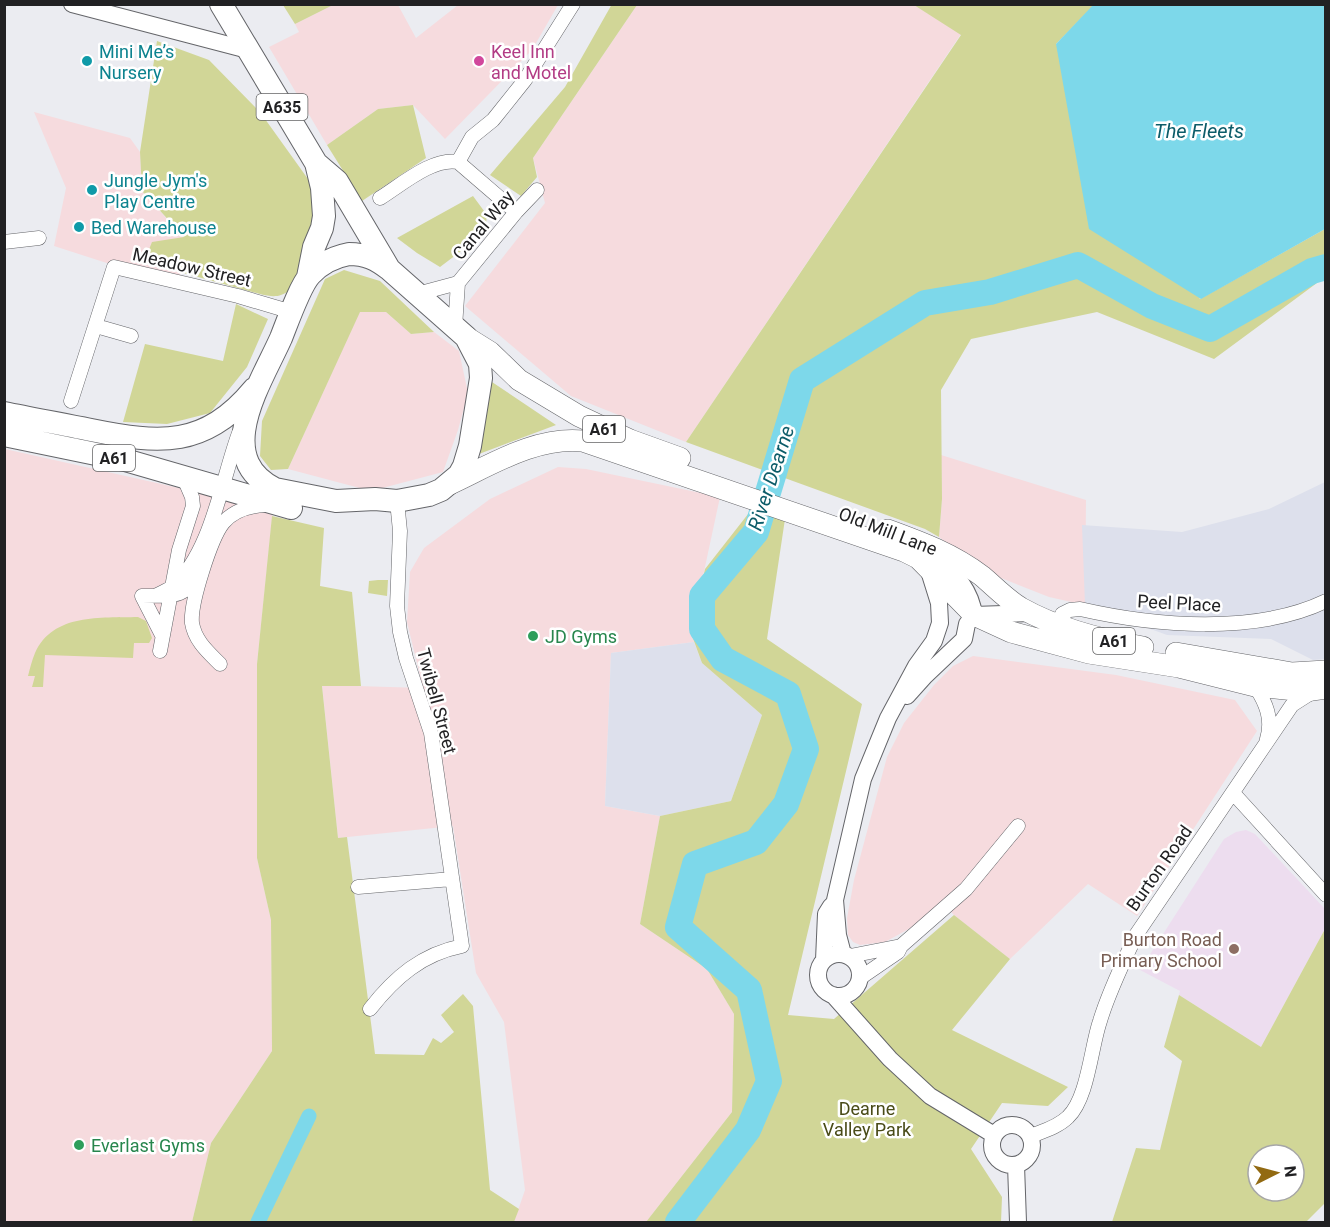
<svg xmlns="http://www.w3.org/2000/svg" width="1330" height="1227" viewBox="0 0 1330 1227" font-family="Roboto,sans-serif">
  <rect width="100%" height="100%" fill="#ebecf1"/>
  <!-- commercial -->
  <path fill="#f6dbde" d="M333,5H398L416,38L458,5H558L532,50L445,139L413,105L378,109L327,145L269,47L299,32L295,24Z
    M637,5H914L961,34L686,442L571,396L465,306L545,203L533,158Z
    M34,112L130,138L140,152L142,191L184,238L180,278L178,286L54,246L66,188Z
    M360,311L386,312L411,334L434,332L459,351L468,393L458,430L443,472L371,491L288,469Z
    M5,449L273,509L257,664V858L271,920L272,1051L211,1143L192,1222H5Z
    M941,455L1086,500L1085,605L1049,597L981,570L939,537L942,499Z
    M558,467L586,469L720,497L691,632L694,642L611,653L605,806L660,816L640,924L707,969L734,1014L732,1112L646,1222H514L525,1190L504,1022L476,973L453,826L338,838L322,685L423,688L407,622L410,572L424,548L490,499Z
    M973,656L1116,675L1235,700L1257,731L1137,916L1088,884L1010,959L954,915L942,902L916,925L885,942L860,945L853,942L848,935L847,918L854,880L887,757L904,723L934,685L953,666Z"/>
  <!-- built -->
  <path fill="#dde0ec" d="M1325,482V659L1313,660L1271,639L1167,635L1085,605L1082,525L1182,532L1269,509Z
    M694,642L702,663L762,715L731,801L660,816L605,806L611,653Z"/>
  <!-- education -->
  <path fill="#edddef" d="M1246,830L1255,834L1325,909V929L1261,1047L1179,995L1180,991L1140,970L1224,839L1236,832Z"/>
  <!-- green -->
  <path fill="#d1d697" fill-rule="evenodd" d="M612,4L637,5L533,158L537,177L521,196L490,175L565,87Z
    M283,5H333L295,24Z
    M914,5H1094L1056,44L1200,299L1325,229V277L1214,359L1097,312L971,339L941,390L942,499L939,537L925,529L686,442L961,35Z
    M157,41L209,60L260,112L313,186L316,231L290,290C279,298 273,297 260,294L144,262L152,242L184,237L142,191L140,152Z
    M413,105L426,158L362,201L327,145L378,109Z
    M473,196L487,215L485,233L440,267L417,253L397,238Z
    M344,270L380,281L434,332L411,334L386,312H360L288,469L271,470L260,456L262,421L325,279Z
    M236,304L268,319L247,367L210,413L167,424L123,422L145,344L223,361Z
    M489,380L556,425L479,454Z
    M752,509L785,519L767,639L862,704L788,1015L834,1019L954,915L1010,959L952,1030L1068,1087L1048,1106L1002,1103L971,1149L1002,1197L1001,1222H646L732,1112L734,1014L707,969L640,924L660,816L731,801L762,715L702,663L691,633L705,569Z
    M272,516L324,528L320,586L352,592L361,686H322L338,838L347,837L375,1054L424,1055L433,1038L441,1043L454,1032L441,1015L463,994L473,1006L490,1190L519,1209L514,1222H192L211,1143L272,1051L271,920L257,858V664Z
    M378,580H388L387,596L368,593L369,581Z
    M138,617L146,621L152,638L149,643H134L133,658L45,655L43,687H32L35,676H28C30,668 32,660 35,653C53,613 101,618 138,617Z
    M1325,929V1203L1306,1222H1112L1136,1148L1160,1150L1182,1061L1164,1047L1179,995L1261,1047ZM1258,1155H1294V1191H1258Z"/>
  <!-- water -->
  <path fill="#7dd8ea" d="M1094,4L1325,5V229L1201,299L1089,229L1056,44Z"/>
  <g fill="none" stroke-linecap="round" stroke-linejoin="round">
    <!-- canal -->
    <path stroke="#7dd8ea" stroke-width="15" d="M258,1222L309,1116"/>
    <!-- river -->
    <path stroke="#7dd8ea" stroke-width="26" d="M678,1222L748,1130L769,1081L749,990L678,927L695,864L756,842L786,804L806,749L788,694L723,659L702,629V596L756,532L802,380L925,303L990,292L1078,265L1152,306L1210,329L1312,271L1326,267"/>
    <defs>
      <path id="minor" d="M458,162L472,137L493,120L525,80L573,4
        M380,198C401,185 433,157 458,162L516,212
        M4,242L39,238
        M417,294L458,283L516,212L537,190
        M96,326L131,336
        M455,327L458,283
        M71,401L114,267L238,296L292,312
        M157,595C162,592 169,590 173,586C211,554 222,479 239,433
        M1058,633L1062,614L1070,610L1080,609C1154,626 1255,635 1326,601
        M162,635L142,596C169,594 182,602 199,574
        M160,651L179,550L193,506L192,497L183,476
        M220,664C208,652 195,641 192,623C190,603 211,538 223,523C233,511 250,506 265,505
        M1255,686C1266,703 1273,719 1267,739
        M1234,794L1326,895
        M358,887L452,879
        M850,956L901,946
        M860,978L898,952L901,946L966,889L1018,826
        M370,1009C395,977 422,954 462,946L431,733L406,658L400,632L397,606L400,531L397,501
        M1031,1136C1043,1131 1058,1127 1068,1117C1088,1098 1091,1047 1100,1021C1109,991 1123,963 1136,935L1292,705L1314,691"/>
      <path id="tertiary" d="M72,4L248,50
        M974,615L1031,613
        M907,696L925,676L964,639L967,624L974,615C971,588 951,570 933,551
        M818 975a21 21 0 1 1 42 0a21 21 0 1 1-42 0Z
        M843,954L838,935L835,900L863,779L888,718L916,666L934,641L940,623L939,603L929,571
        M824,960L826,914L831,906
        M833,995L890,1059L930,1096L994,1135
        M992 1145a20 20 0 1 1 40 0a20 20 0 1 1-40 0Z
        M1016,1165L1018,1222"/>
      <path id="primary" d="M466,337L490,352L519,380L579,416L630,440L680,458
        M450,484C491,465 536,436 583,441L904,551L918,558L974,615L1011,632L1089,653L1179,667L1255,686L1305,691L1326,688
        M888,530C921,542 953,554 982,576C995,587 1006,599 1021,608C1057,628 1102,640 1143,647
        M1176,653L1292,673L1326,671"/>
      <path id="trunk" d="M221,4L316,163L322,188L324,216L322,228L314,247L308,277
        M316,163L337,181L388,267
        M349,254C366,254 376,259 389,269L466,337L480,364L481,378L470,446L464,466L459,475L441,490L429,495L397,501L375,499L336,501L275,489C211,457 261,383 281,338C287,323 300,286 310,275C321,263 333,257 349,254Z
        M4,413C33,419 62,424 91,430C160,444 205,448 254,389
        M4,435L125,460L291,508"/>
    </defs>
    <!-- minor casing -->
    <use href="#minor" stroke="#646569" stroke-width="15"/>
    <!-- tertiary casing -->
    <use href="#tertiary" stroke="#646569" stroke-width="18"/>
    <!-- primary casing -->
    <use href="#primary" stroke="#646569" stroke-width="22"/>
    <!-- trunk casing -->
    <use href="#trunk" stroke="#646569" stroke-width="24"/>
    <!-- minor -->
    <use href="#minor" stroke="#fff" stroke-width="14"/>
    <!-- tertiary -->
    <use href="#tertiary" stroke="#fff" stroke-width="16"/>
    <!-- primary -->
    <use href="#primary" stroke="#fff" stroke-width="21"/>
    <!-- trunk -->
    <use href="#trunk" stroke="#fff" stroke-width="22"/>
  </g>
  <!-- markers -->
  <g fill="#0f9aa8" stroke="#fff" stroke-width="2">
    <circle cx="87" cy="61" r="6"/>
    <circle cx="92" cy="190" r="6"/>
    <circle cx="79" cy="227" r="6"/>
  </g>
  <circle fill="#d1479c" stroke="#fff" stroke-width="2" cx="479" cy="61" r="6"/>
  <g fill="#2e9e5b" stroke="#fff" stroke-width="2">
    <circle cx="533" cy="636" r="6"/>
    <circle cx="79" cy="1145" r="6"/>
  </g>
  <circle fill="#8d6e63" stroke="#fff" stroke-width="2" cx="1234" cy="949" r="6"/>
  <g text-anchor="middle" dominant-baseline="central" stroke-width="5" stroke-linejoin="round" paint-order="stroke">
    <!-- shield labels -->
    <g fill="#fff" stroke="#646465" stroke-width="1.5">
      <rect x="256.5" y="94" width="51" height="26" rx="4.5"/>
      <rect x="583" y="416" width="42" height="26" rx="4.5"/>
      <rect x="93" y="445" width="42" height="26" rx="4.5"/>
      <rect x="1093" y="628" width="42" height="26" rx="4.5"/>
    </g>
    <g font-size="16" font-weight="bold" fill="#212123">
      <text x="282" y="107">A635</text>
      <text x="604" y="429">A61</text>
      <text x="114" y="458">A61</text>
      <text x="1114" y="641">A61</text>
    </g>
    <!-- culture labels -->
    <g font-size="18" fill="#0d838f" stroke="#fff" text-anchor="start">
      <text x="99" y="51">Mini Me’s<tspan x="99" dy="21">Nursery</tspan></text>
      <text x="104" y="180">Jungle Jym's<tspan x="104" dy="21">Play Centre</tspan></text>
      <text x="91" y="227">Bed Warehouse</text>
    </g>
    <!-- hotel labels -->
    <g font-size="18" fill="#b23c85" stroke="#fff" text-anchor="start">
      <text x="491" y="51">Keel Inn<tspan x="491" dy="21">and Motel</tspan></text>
    </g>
    <!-- street labels -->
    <g font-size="18" fill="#212123" stroke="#fff">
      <text transform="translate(483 225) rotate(-50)">Canal Way</text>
      <text transform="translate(192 267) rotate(13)">Meadow Street</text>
      <text transform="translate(888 531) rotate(21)">Old Mill Lane</text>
      <text transform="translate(1179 603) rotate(3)">Peel Place</text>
      <text transform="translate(437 701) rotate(75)">Twibell Street</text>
      <text transform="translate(1159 868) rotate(-55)">Burton Road</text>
    </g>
    <!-- leisure labels -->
    <g font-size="18" fill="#27864d" stroke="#fff" text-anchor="start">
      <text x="545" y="636">JD Gyms</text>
      <text x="91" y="1145">Everlast Gyms</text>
    </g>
    <!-- education labels -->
    <g font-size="18" fill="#785e54" stroke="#fff" text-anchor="end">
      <text x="1222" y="939">Burton Road<tspan x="1222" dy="21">Primary School</tspan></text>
    </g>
    <!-- park labels -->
    <g font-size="18" fill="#494b17" stroke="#fff">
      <text x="867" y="1108">Dearne<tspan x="867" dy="21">Valley Park</tspan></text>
    </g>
    <!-- water labels -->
    <g font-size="20" font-style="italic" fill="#0c5c69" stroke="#fff">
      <text x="1199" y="131">The Fleets</text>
      <text transform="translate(771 478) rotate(-72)">River Dearne</text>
    </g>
  </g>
  <!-- border -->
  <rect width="1330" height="1227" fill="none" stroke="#212123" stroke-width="12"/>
  <!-- north arrow -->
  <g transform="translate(1276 1173) rotate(84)"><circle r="28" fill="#ffffff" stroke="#a6a6a7" stroke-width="1.5"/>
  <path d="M0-4.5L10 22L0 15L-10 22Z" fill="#926a12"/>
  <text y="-9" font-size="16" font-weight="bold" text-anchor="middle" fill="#212123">N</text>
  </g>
</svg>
